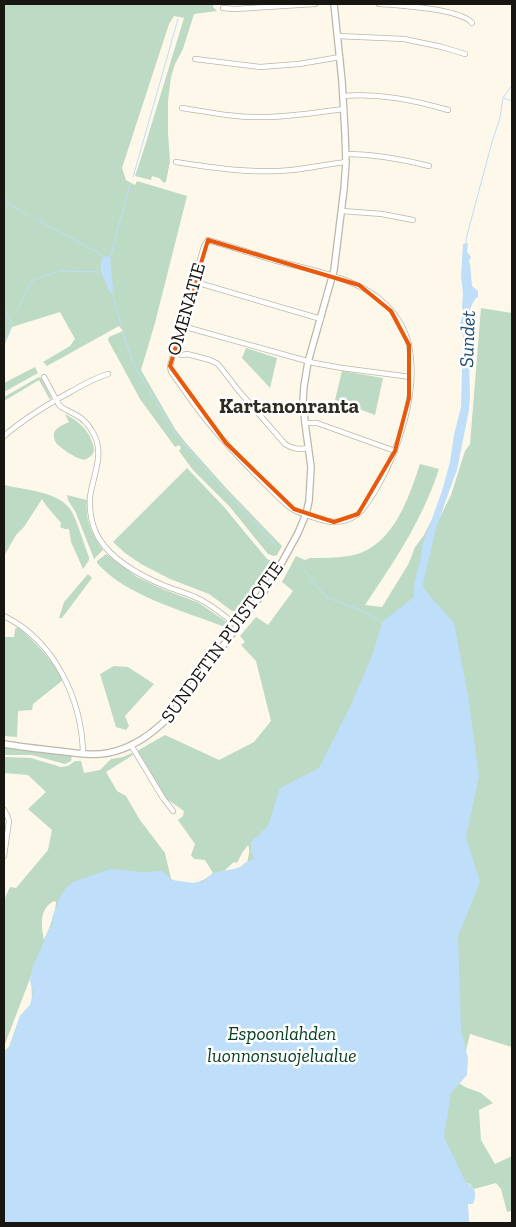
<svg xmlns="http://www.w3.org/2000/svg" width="516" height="1227" viewBox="0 0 516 1227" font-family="'Zilla Slab',serif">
  <rect width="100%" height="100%" fill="#fef8ea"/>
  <!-- green -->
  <path fill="#bddac4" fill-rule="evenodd" d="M4,4H214L213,7L217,11L194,14L183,49L175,64L171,77L168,101V133L170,161L166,182L164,183L159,178L152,176L151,180L135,176L144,149L184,18L174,16L169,24L122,168L126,180L135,185L137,181L187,196L155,323L141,370L175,429L185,442L227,489L282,546L277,555L274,556L268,554L230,507L193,470L179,451L181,448L179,445L175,447L140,399L108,340L109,337L123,331L119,326L47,366L43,362L70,346L75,339L60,312L12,327L4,346Z
    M481,308L512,313V1047L470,1034L458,1084L459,1083L465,1087L481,1093L493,1103L479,1110L481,1140L495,1164L512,1156V1211L507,1212L501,1189L496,1183L474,1189L470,1184L466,1183L469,1223H4V1051L9,1047L20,1016L30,1005L32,999L31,976L5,1044L4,1045V900L10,887L16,888L48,850L52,830L28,809L46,792L28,775L4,773V757L31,758L61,767L68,766L75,761H81L84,773L100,770L111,759L123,757L132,753L133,755L106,772L117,791L126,796L140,820L165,853L171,879C186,886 200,885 213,873L205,860L194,859L191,855L195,844L178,820L183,816L184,811L164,797L137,751L165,735L219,760L254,742L271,721L256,661L241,645L245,642L240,636L256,617L268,625L293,591L282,582L296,556L305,560L310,558C323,558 336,558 349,556C392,549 408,500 420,464L439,469C422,521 395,560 365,605L382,607L409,563L415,547L424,535L431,521L439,519L451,495L465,451L470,444ZM248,845C251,853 247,858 247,865L231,870L224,871L234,862L237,863L242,853ZM54,901L56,902C55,916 49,928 44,940C41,925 39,909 54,901Z
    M246,348L277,358L270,388L242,358Z
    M35,367L38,373L4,392V383Z
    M342,371L383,378L375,415L335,400Z
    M39,377L41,378L51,397L50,400L39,380L4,401V397Z
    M65,414C77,420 88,429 92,442C95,449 95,454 88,458C85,460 85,460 81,459C75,458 61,448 57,444C55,442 53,437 54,433C56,427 63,425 69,422Z
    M187,468L224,507L267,559L271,561V565L266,572L238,611H232L209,594L170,579L141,564L125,553L113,542Z
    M4,485C24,490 61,491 72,512C79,526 83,542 89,557V560L83,569L71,542L69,529H65L60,527L61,523C54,514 47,508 42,499L24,527L16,535L4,556Z
    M67,495L87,500C85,520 92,535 103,550L94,559L76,513L68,500Z
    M106,554L137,577L160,588L199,603L228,623V626L225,627C186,612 124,595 97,563V561Z
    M88,574L92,578L62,618H59L64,602Z
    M18,627C36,643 52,659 63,680L33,704L32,710L18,711L17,737L4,736V637H14L15,629Z
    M114,666L128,667L154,684L125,716L129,726L126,730L116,727L100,674Z
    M4,746L72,755L71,761L65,764L32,755H4Z"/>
  <!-- water -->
  <path fill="#bfdefa" d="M468,243L467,252L471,257L469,261L470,264L472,286L478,291V297L475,299L470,309L472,320L469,361L470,395L469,410L457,470L455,475L436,528L423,584L424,589L454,623L468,695L479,776L466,837L480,882L458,936L461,1030L468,1058L467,1075L451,1093L444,1137L466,1183C476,1186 477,1195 473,1204H468L469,1223H4V1051L9,1048L20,1016L30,1005L33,992L30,981L32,968L41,949L47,933L53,923L52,918L61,895L66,888L73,882L110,869L143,872L161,871L166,874L171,880L194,883L204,881L213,873L239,868L246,862L255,859L251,852V842L268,826L280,788L319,768L351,705L373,653L382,622L414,597C412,580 422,563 422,546L442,491L450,462L454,435L461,407L463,336L460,323L464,313L462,307L463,293L461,276L463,244Z
    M107,256L110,258L113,293H111C106,286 110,293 107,285C102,274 98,270 103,257Z"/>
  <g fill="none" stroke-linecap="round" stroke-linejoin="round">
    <!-- stream -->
    <path stroke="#bfdefa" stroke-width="1" d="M504,98L512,101
      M133,177L178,19
      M4,196C8,206 19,210 28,215
      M34,218L99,253L103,257
      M466,244V239L492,142L500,118L503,98L512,85
      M110,263V258L130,184
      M110,267L114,299L121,325
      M60,271L101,272
      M4,309L12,323L4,343
      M17,311L30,284L34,280L56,272
      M122,331L135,367L174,432L211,475L277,546
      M300,565L326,597L365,612L382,622"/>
    <defs>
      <path id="street" d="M379,4C397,5 461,9 472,23
        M223,8L234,9L315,4
        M338,36L404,39L442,47L465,54
        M195,59L260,67L299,64L340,57
        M343,96C380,93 413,100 448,110
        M182,108C209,112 236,118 263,117C291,117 317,112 344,109
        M346,154C375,154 401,159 429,166
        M176,162C214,168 253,174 292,170C310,168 328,164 346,162
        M342,211L382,214L413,220
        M208,240C229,246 251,253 273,260C307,269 359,278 384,303C396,314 405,329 409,345C419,392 398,453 374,493C369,500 365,508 358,514C349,521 337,523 326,521C319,520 300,513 294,510C282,503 273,491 263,482C243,462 224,442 207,421C194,405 183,388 171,372L170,366L204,246Z
        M195,282L321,319
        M182,326L314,363L342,368L411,377
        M174,353L183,355L187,354L210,360L218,364L238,390L285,444C294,450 299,449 309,448
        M44,377L59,405C64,410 70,411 76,415C82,418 88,424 92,431C106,453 93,474 90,497C89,511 92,528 100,540C114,562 141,576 165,586C175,590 187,593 197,598C211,604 225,616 237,626
        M305,423H317L395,451
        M4,436C25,418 48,404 72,391C84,384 95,378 108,374
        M4,616C55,641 82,700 83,754
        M131,745L163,798L173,811
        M4,810L7,815L9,821L4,856"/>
      <path id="secondary" d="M4,744C22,747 40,749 58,751C74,753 91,756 108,753C133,748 152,734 170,716L268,586L275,575L298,533L306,514L309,501L311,467L305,423L303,401L304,386L308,362L334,270L344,189L346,162L345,133L342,81L334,4"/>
    </defs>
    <!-- street casing -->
    <use href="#street" stroke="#bcb7a9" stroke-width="6"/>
    <!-- secondary casing -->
    <use href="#secondary" stroke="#bcb7a9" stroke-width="8"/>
    <!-- street -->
    <use href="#street" stroke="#fff" stroke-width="4.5"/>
    <!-- secondary -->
    <use href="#secondary" stroke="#fff" stroke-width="5.5"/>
  </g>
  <!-- marked area -->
  <path fill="none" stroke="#e8590c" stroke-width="4" stroke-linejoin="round" d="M208,240L359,285L391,311L409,345V398L395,451L358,514L334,522L294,509L226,443L170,366Z"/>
  <g text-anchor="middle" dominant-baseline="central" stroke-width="5" stroke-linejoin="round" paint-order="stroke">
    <!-- street labels -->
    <g font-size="19" fill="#181611" stroke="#fff">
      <text transform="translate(186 309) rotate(-74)">OMENATIE</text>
      <text transform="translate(222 642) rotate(-54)">SUNDETIN PUISTOTIE</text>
    </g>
    <!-- park labels -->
    <g font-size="19" font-style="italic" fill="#044121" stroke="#fff">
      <text x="282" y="1033">Espoonlahden<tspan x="282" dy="22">luonnonsuojelualue</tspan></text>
    </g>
    <!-- water labels -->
    <g font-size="20" font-style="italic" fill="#1c4c72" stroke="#fff">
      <text transform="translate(467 339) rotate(-88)">Sundet</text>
    </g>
    <!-- quarter labels -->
    <g font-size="21" font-weight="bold" fill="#2f2b20" stroke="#fff">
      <text x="289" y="405">Kartanonranta</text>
    </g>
  </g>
  <!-- border -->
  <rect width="516" height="1227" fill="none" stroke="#181611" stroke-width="10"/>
</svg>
